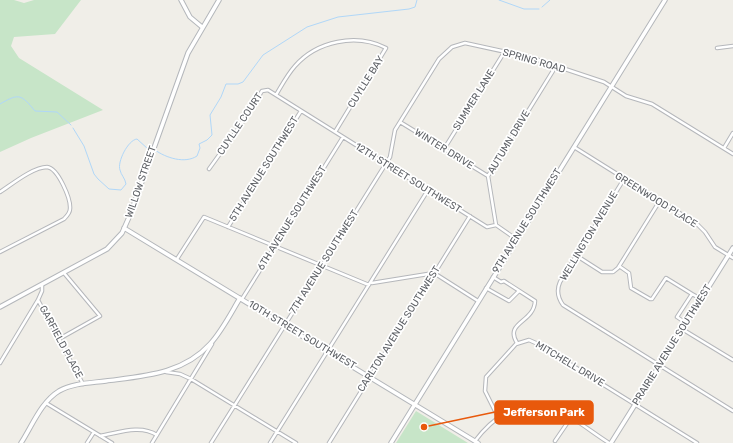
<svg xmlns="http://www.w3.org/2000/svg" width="733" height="443" viewBox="0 0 733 443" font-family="Rubik,sans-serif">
  <rect width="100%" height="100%" fill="#f0eee8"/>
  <!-- green -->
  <path fill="#c7e5c8" d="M0,0H14L24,3L34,0H81L55,34L14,37L11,46L19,58L103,110L31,138L0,152Z
    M416,411L468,443H396Z"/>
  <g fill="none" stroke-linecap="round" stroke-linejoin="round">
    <!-- stream -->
    <path stroke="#b0d7f8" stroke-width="1" d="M499,0L524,9H539
      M542,7L550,0
      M0,104C19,93 21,94 35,111L57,112L71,125
      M73,128L84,146L94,174L98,179L109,189L121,190L126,184C125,178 121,175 120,170C117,162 128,140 137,139L148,149H151
      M155,150C166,158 185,164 197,156L200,148L199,144L207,140L212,135L210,115L221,97L226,84H238L243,82L263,55L307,27L338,17L409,9L415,7L417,0"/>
    <defs>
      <path id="street" d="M717,48L733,46
        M276,95C282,85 287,75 295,66C317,41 356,33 386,48L335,132
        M400,122L488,176
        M574,147L697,224L705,232L715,247L733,258
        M724,148L733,133
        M444,149L505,51
        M209,169L240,126L262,91L268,90L487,227L496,225
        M624,179L560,282C556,291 558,298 563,305L733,411
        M0,192C11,185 33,167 47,167C58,168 71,199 70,209C70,213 67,216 64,219L0,252
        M496,225L488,176L556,66
        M496,225L516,239
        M228,227L301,111
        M577,256L602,272H613L618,268L659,202
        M177,259L204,217L369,285
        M619,266L629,273L631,288L650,299H652L666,278L692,294L677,317L686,323
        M493,277L501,282L504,281L535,301C534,323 504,322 517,343
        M372,283L434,273L478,301
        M486,288L509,301L519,291
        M692,294L701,299
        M242,299L343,137
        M38,300L83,384
        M682,329L733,360
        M59,339L100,316L64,273
        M0,363L38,300L42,291V285
        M166,372L180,374L191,379L296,443
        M46,403L112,443
        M498,417L485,391L486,377L516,344L529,340L538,344L697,443
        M100,436C118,433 140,424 157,435
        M475,441C484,429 493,420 507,412C546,391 576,422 609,443
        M555,441L570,419
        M87,443L94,432
        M152,443L212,344
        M211,443L390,157L395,130L439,59L452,47L465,43L529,57L604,82L626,96L652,104L733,154
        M270,443L428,190
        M329,443L470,216"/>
      <path id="secondary" d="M181,0L190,17L202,27
        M124,228L478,443
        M0,307L107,249L122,233L130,215L188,53L219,0
        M21,443C32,426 41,402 59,391C73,383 91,383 106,381C144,376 183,374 210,344C222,331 231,313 240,298
        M391,443L665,0
        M611,443L733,248"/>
    </defs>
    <!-- street casing -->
    <use href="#street" stroke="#b5b7bb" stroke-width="4.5"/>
    <!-- secondary casing -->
    <use href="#secondary" stroke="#b4b7bb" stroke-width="5.5"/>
    <!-- street -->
    <use href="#street" stroke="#fff" stroke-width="2.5"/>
    <!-- secondary -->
    <use href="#secondary" stroke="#fff" stroke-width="3.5"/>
  </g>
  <g text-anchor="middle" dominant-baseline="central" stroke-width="3.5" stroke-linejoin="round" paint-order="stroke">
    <!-- street labels -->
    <g font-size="10" fill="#5f6267" stroke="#fff">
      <text transform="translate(534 61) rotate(16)">SPRING ROAD</text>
      <text transform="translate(366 82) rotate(-58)">CUYLLE BAY</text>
      <text transform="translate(474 100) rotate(-58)">SUMMER LANE</text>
      <text transform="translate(240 124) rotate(-56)">CUYLLE COURT</text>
      <text transform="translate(509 142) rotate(-59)">AUTUMN DRIVE</text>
      <text transform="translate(444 149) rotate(32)">WINTER DRIVE</text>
      <text transform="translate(264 169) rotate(-58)">5TH AVENUE SOUTHWEST</text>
      <text transform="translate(408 178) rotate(32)">12TH STREET SOUTHWEST</text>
      <text transform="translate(141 182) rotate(-71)">WILLOW STREET</text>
      <text transform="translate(656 200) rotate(32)">GREENWOOD PLACE</text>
      <text transform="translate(292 218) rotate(-58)">6TH AVENUE SOUTHWEST</text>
      <text transform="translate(527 221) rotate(-58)">9TH AVENUE SOUTHWEST</text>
      <text transform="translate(589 236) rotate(-59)">WELLINGTON AVENUE</text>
      <text transform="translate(324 262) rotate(-58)">7TH AVENUE SOUTHWEST</text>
      <text transform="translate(399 329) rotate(-58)">CARLTON AVENUE SOUTHWEST</text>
      <text transform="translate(302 335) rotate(31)">10TH STREET SOUTHWEST</text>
      <text transform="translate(61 342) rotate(62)">GARFIELD PLACE</text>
      <text transform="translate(672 345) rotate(-58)">PRAIRIE AVENUE SOUTHWEST</text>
      <text transform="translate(570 364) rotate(31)">MITCHELL DRIVE</text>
    </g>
  </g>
  <!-- callouts -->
  <path fill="none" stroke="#e8590c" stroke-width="1.5" d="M424 427L495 412"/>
  <circle fill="#e8590c" stroke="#fff" stroke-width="1.5" cx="424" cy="427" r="4"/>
  <rect fill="#e8590c" stroke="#e8590c" stroke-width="1.5" x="495" y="401" width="98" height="23" rx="4"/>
  <g font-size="11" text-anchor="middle" font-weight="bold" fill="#fff">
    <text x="544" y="416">Jefferson Park</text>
  </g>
</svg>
